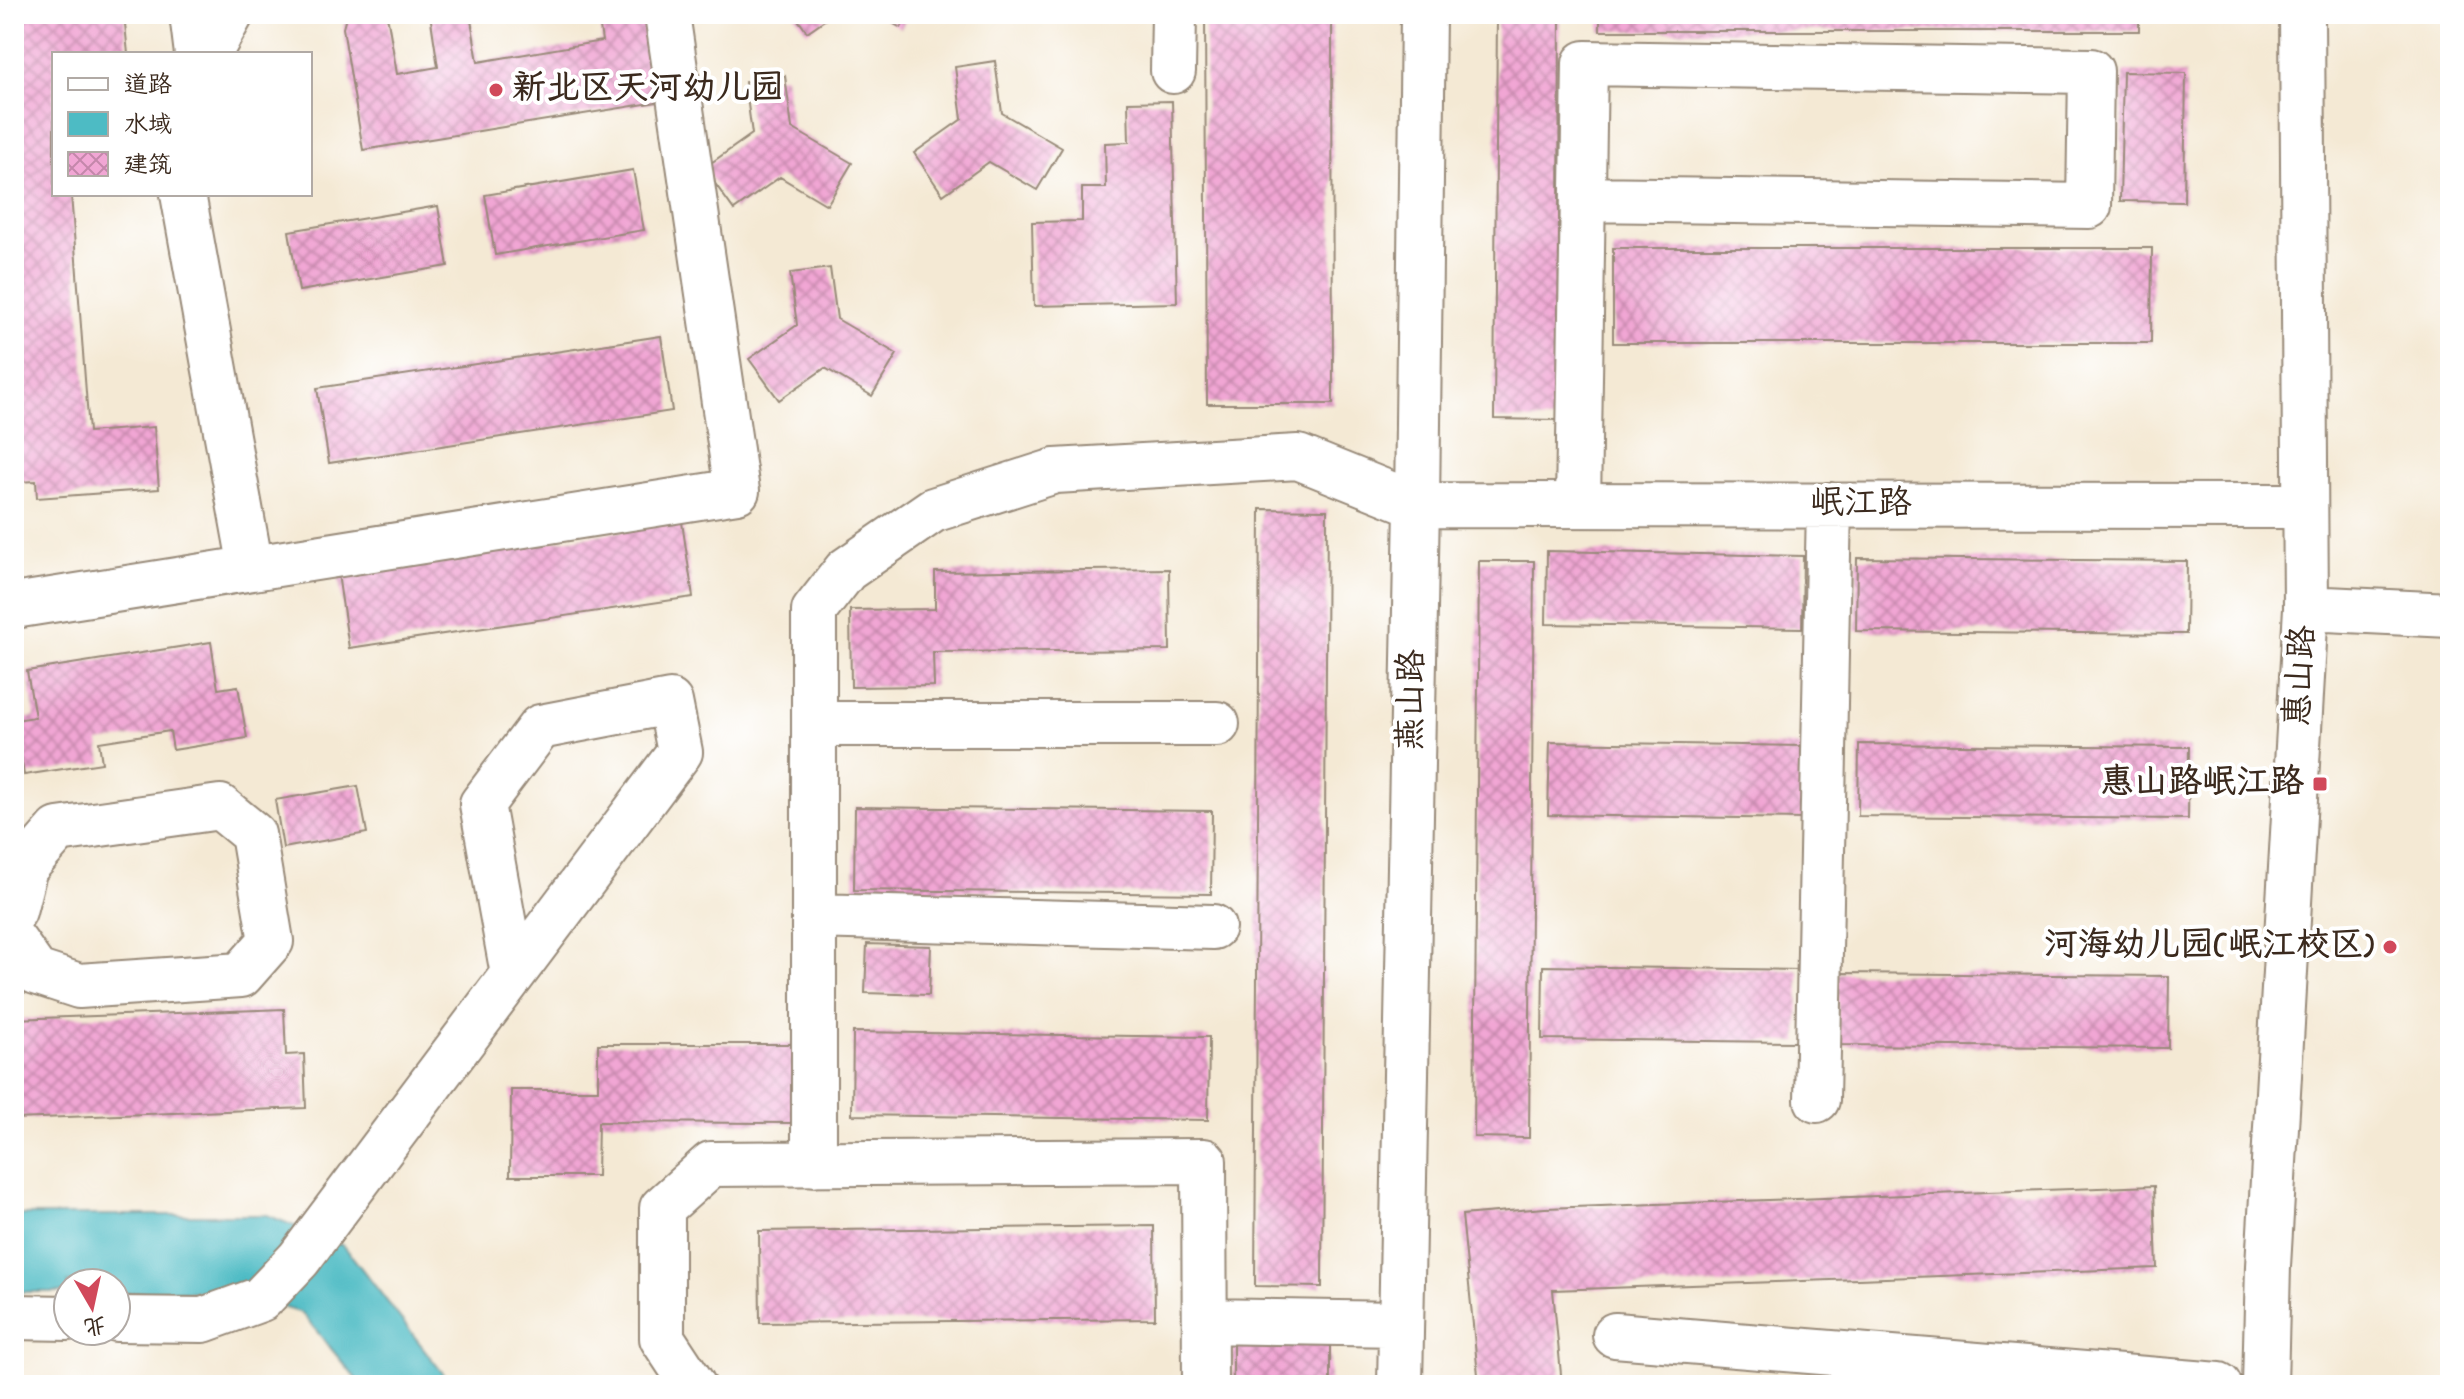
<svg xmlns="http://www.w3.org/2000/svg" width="2464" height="1399" viewBox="0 0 2464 1399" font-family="'Indie Flower','LXGW WenKai TC',sans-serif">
  <defs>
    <pattern id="building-cross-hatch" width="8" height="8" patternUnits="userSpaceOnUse" patternTransform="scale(2)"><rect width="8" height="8" fill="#f1a6d4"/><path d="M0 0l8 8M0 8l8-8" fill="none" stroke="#c487ab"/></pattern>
  </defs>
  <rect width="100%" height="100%" fill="#fff"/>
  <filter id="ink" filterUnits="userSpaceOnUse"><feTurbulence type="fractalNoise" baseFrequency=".0125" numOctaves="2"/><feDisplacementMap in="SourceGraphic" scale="16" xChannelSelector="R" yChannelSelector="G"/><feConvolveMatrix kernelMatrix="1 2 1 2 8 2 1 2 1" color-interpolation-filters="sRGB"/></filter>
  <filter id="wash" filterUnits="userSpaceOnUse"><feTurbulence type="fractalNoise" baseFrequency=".006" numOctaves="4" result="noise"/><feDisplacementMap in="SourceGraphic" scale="32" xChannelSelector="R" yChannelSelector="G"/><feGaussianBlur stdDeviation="1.8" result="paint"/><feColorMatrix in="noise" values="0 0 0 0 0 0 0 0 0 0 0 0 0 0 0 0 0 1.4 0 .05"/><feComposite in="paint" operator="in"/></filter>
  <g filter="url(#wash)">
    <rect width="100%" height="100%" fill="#f4e9d4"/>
    <!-- water -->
    <path fill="#4dbbc4" stroke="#447271" stroke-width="2" d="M14,1215H267L344,1246L452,1385H361L302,1313L232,1291L116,1293V1283H68V1292H14Z"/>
    <g id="blocks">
      <!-- building -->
      <path fill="url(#building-cross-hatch)" d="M14,14H124L128,54H54V194H71L89,432L154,427L159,489L37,498L36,481L17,482L14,447Z
        M347,14H385L388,20L397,74L438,67L430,14H470L478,62L602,41L598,14H656L670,100L363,150L343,28Z
        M794,14H833L807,32Z
        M876,14H909L901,28Z
        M1205,14H1332L1333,404H1207Z
        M1497,14H1560L1558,420L1494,419Z
        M1600,14H2139V31H1600Z
        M995,61L1002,113L1062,148L1037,190L989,162L943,195L914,153L962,119L955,67Z
        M2123,72L2186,73L2184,202L2120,201Z
        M785,76L792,128L852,163L827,205L780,177L734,210L704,168L752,134L745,82Z
        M1172,101L1177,303L1034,306L1032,222L1082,221V188H1106L1105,143L1129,142L1128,102Z
        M633,170L644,230L495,255L485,195Z
        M438,206L448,266L299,291L289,231Z
        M1613,248H2152L2151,343H1613Z
        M830,268L837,319L897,354L872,396L825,368L779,400L749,359L797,325L790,273Z
        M661,336L672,411L329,463L317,388Z
        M1260,509L1327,510L1322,1287L1255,1286Z
        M682,522L693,597L349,648L338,574Z
        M1547,551L1803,556L1802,628L1546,624Z
        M1857,558L2187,561L2186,634L1856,631Z
        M1479,561H1534L1529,1138L1474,1137Z
        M1169,569L1170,650L933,652L934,686L851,687L850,610L935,609V572Z
        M211,642L218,689L238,686L247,738L173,750L170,731L99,742L102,763L24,775L15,720L35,717L27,671Z
        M1550,742L1806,746L1805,819L1548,815Z
        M1859,744L2189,747L2188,819L1858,816Z
        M358,786L367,833L283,848L275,800Z
        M855,807L1212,811L1211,894L854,890Z
        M867,944L931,946L929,995L865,993Z
        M1543,966L1799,970L1798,1042L1542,1039Z
        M1838,973L2169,976L2168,1048L1837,1045Z
        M284,1009L286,1055L304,1054L306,1108L14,1119V1019Z
        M853,1032L1209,1037L1208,1120L852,1115Z
        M598,1044H796L795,1123L598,1122L597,1176H510L511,1090H598Z
        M2154,1186L2157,1268L1553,1290L1562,1385H1479L1462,1215L1545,1208Z
        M1154,1226L1155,1319L760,1323L759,1231Z
        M1233,1344H1330V1385H1233Z"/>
    </g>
  </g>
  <g filter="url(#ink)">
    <use href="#blocks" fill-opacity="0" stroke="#988a79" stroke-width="2"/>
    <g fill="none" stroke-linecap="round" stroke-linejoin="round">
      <defs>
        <path id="minor" d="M192,14L197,54
          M209,54L231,14
          M1173,71L1174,14
          M183,194L251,568
          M1578,505L1585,63L2091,71L2089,206L1584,199
          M14,606L737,491L667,14
          M2306,608L2450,615
          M814,724H1217
          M14,911L25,868L58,830L220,807L253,834L271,941L241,975L79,986L36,972L14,941
          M814,916L1213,927
          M1817,1100L1829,505
          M814,1164V611L846,570L933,510L1055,471L1298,457L1417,505L2305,506
          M14,1317L68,1318
          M116,1319L203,1320L261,1299L299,1259L680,752L670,702L540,727L482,804L513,974
          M1205,1321L1401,1324
          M1615,1335L2219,1385
          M693,1385L662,1338V1208L711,1164L1204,1161L1205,1385
          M1400,1385L1417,505L1423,14
          M2265,1385L2268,1266L2306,608L2302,14"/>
      </defs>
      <!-- minor casing -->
      <use href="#minor" stroke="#988a79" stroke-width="48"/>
      <!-- minor -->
      <use href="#minor" stroke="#fff" stroke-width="44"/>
    </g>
  </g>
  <!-- markers -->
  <g fill="#d1495b" stroke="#fff" stroke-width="3">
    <circle cx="496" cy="90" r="8"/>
    <rect x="2312" y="776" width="16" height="16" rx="4"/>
    <circle cx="2390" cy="947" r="8"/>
  </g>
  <g text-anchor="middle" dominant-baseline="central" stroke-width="8" stroke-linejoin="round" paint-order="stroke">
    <!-- poi labels -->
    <g font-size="34" font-weight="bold" fill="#3b2a1e" stroke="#fff" text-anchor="end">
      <text x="512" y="90" text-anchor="start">新北区天河幼儿园</text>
      <text x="2304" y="784">惠山路岷江路</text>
      <text x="2374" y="947">河海幼儿园(岷江校区)</text>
    </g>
    <!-- street labels -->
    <g font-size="34" fill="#3b2a1e" stroke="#fff">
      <text x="1861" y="505">岷江路</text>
      <text transform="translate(2302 676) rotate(-87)">惠山路</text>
      <text transform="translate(1413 700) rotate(-89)">燕山路</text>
    </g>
  </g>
  <!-- margin -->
  <rect width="2464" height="1399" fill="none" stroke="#fff" stroke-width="48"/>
  <!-- legend -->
  <rect x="52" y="52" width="260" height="144" fill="#ffffff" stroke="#b1aaa5" stroke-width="2"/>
  <rect x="68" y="78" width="40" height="12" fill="#ffffff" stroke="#b1aaa5" stroke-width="2"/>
  <text x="124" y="92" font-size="24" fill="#3b2a1e">道路</text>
  <rect x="68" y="112" width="40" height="24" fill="#4dbbc4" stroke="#b1aaa5" stroke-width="2"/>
  <text x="124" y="132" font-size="24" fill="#3b2a1e">水域</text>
  <rect x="68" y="152" width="40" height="24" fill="url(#building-cross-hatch)" stroke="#b1aaa5" stroke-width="2"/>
  <text x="124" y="172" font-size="24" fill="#3b2a1e">建筑</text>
  <!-- north arrow -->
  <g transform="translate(92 1307) rotate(171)"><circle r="38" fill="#ffffff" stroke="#b1aaa5" stroke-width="2"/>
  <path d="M0-6L14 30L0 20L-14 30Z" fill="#d1495b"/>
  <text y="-12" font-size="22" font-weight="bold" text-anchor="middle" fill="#3b2a1e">北</text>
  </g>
</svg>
